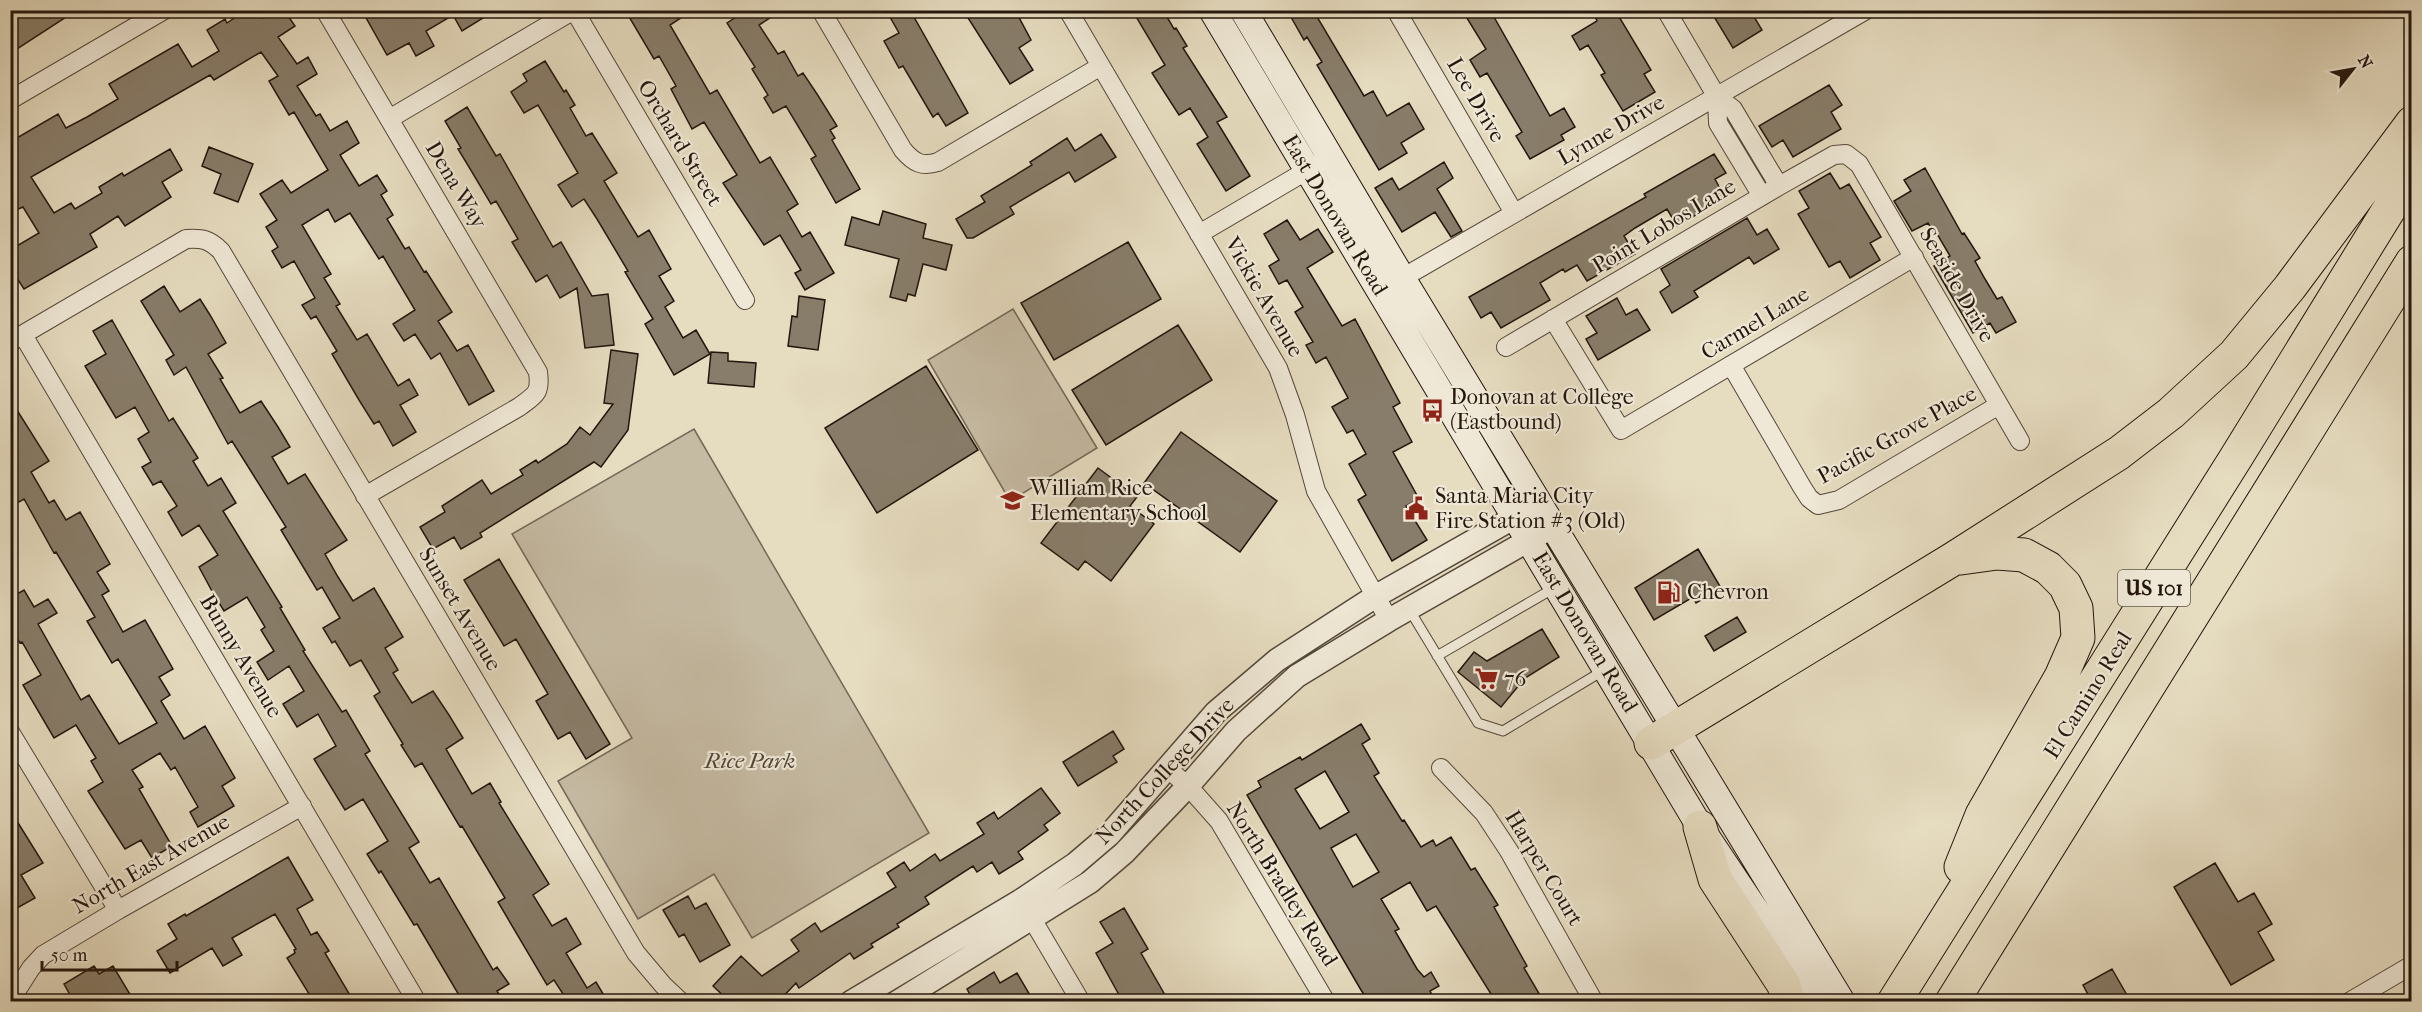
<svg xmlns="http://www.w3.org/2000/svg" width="2422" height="1012" viewBox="0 0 2422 1012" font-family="'IM FELL French Canon',serif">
  <rect width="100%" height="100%" fill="#e6dcc0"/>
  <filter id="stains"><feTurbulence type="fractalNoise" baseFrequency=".00333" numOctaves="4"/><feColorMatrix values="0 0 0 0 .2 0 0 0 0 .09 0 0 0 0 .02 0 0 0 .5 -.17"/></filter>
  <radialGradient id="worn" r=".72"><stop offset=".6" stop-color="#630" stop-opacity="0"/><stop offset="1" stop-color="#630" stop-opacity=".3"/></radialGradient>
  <!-- green -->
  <path fill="#c5baa2" stroke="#746858" stroke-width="1.5" d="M1013,309L1097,448L1010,501L928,360Z
    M694,429L929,833L752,938L714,874L638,919L558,781L632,738L512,534Z"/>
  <!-- building -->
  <path fill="#887d6a" stroke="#23160d" stroke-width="1.5" fill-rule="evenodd" d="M10,10H77L17,49L10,38Z
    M246,10H258L263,18L274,10H284L295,26L278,37L297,64L308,57L317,74L297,86L316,116L320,114L330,131L347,121L359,143L340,155L359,186L377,175L387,191L381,195L393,215L387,219L405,249L409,247L424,272L426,271L452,312L438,321L457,351L468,345L494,391L469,405L440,353L431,359L415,334L404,341L393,324L415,310L383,256L379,259L350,213L335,222L328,209L302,225L331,274L324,278L340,304L336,306L357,340L367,334L398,386L409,379L418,395L400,405L416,432L393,446L379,421L374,424L359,400L332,354L337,351L316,316L311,319L302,305L315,298L294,261L282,268L272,251L278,247L266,227L277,220L260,194L282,180L291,193L328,170L294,112L289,115L269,81L278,76L261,52L214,80L210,75L31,177L54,213L71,203L75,209L102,193L99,187L122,173L124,176L170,149L182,170L162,182L171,197L125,226L118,216L90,234L97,247L24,289L15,275L10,278V250L39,233L23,207L16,210L10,200V142L58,114L66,128L87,117L118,99L109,84L178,44L192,67L219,51L207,30L225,19L227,23Z
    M375,10H496L462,31L453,15L426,31L434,46L416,56L409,43L387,55L365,16Z
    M625,10H693L670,25L710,94L717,90L760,163L770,157L798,204L787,211L802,237L810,232L834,273L805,290L795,273L801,270L780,235L764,245L723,183L737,175L704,122L692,129L671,89L676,86L659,56L654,59Z
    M732,10H782L759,25L778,54L784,51L798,76L803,73L817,94L837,126L830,130L835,138L832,140L860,189L836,203L811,159L816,156L786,106L773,113L764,98L768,95L752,69L755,67L727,23L736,17Z
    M886,10H910L968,113L946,126L938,113L933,117L903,66L899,68L884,41L899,33Z
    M963,10H1015L1031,40L1019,48L1033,70L1010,84Z
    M1132,10H1163L1174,29L1176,28L1187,46L1183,48L1227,117L1217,122L1250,176L1226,191L1197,144L1208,137L1190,108L1179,115L1152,73L1165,65Z
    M1287,10H1313L1364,96L1373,91L1387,116L1409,103L1424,129L1401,143L1407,153L1379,170L1317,65L1322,62L1307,37L1304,40Z
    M1462,10H1490L1550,116L1564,108L1575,127L1561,135L1564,140L1530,159L1516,136L1522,132L1487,73L1480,77L1470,60L1486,49Z
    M1604,10H1615L1651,70L1644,74L1655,92L1623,111L1601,75L1605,73L1588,45L1580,50L1572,36L1597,21L1595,16Z
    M1710,10H1730L1734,17L1744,10H1750L1762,30L1733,48Z
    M545,61L564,92L566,90L575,105L570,108L586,136L592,133L617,173L604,181L638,237L649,230L671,269L659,276L674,301L665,307L683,338L696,330L710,354L674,375L645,324L653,319L625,272L628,271L597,219L584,199L572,207L558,185L578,173L538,105L524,113L511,92L527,81L523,74Z
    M1829,85L1842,105L1831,112L1841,129L1793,157L1783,140L1772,147L1759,126Z
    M467,107L496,156L500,154L553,247L561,242L592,296L608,294L614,345L585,348L577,288L560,298L547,275L536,282L512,242L518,239L496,201L491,204L469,167L458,149L461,148L445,121Z
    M1101,134L1116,157L1075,182L1069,172L1010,207L1014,214L973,238H967L956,219L985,202L981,196L1032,165L1030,162L1067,138L1075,151Z
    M209,147L253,164L238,202L214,193L221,174L202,166Z
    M1714,154L1726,173L1715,179L1725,198L1677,226L1667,209L1635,228L1624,236L1635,254L1587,281L1577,265L1565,272L1563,269L1540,283L1550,300L1501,328L1491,312L1481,318L1469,297L1646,197L1644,194Z
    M1444,162L1453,178L1437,189L1462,231L1451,237L1435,212L1402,232L1375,188L1392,178L1399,190Z
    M1925,168L1962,234L1964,233L1980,258L1975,261L1985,279L1997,299L2002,297L2016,322L1996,333L1990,323L1973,333L1934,266L1950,256L1936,232L1934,233L1928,223L1912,231L1894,201L1911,191L1904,180Z
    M1830,173L1840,189L1849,184L1881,237L1870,243L1880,260L1850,278L1840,261L1829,267L1798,214L1809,208L1799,191Z
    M883,211L926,224L923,238L952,245L946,270L923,264L915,296L908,294L906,301L890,297L899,259L845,245L852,217L879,225Z
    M1747,218L1757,235L1767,229L1779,249L1754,264L1749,257L1694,291L1698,297L1672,313L1660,292L1670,285L1661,269Z
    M1287,220L1300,240L1318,229L1333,252L1307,268L1342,326L1355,319L1400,403L1393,407L1412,442L1393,452L1419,499L1406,506L1427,540L1392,561L1358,500L1366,495L1349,464L1366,454L1353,430L1347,433L1332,407L1348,398L1326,357L1316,363L1306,345L1313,342L1295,312L1303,307L1287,280L1279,284L1269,266L1279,260L1264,234Z
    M1128,242L1161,299L1054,360L1021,303Z
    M164,286L180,312L200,299L210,315L226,343L208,354L223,378L220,379L240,413L261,401L278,427L290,447L272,457L288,484L305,474L347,540L325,554L338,577L353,601L374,588L403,637L385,648L398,670L393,673L412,703L433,691L449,715L463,738L446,749L472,794L490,783L501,802L499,803L549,884L533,895L552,926L566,918L581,944L566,953L587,988L596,982L608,1002H564L567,1000L554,980L547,985L498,902L505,898L462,826L460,827L422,763L415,767L401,745L403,744L374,696L380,692L361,660L350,666L335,641L332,643L323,628L340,618L322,587L317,590L281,530L286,527L232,441L228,444L186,367L174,375L166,360L174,355L141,301Z
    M799,296L825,300L818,350L788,346L792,316L797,317Z
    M1617,298L1626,315L1637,309L1650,330L1598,360L1586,339L1597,333L1586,316Z
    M112,320L169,421L173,418L198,458L193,461L208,486L221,478L236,503L223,511L282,607L280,608L305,650L303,651L342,712L346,710L370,751L365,754L419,842L409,848L430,883L439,878L493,970L497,967L509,984L497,991L504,1002H463L417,924L414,925L381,871L379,873L367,854L388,841L363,799L345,810L314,759L336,746L318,714L297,727L283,704L304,691L289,666L268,680L257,662L274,651L261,630L265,627L247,597L224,611L213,593L199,567L218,555L199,525L182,536L168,512L177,506L161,481L153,485L142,467L151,462L138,439L149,432L135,407L116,418L85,366L106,354L93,331Z
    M1178,325L1212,380L1106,445L1072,390Z
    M611,350L638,354L628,430L601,467L594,462L480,533L482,537L461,549L454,537L433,549L420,527L445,512L442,506L482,480L491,494L523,475L520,470L536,460L538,463L567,444L580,427L590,435L613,404L604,403Z
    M711,352L728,353V361L756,363L754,387L708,383Z
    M926,366L978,450L877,513L825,428Z
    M10,399L49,461L31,472L49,503L54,500L66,520L80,512L110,564L97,572L109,591L102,595L123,632L145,620L173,669L159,677L170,695L161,701L184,739L205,726L235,778L222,786L234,806L198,827L190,812L198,807L175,767L171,770L160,753L132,770L143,787L139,789L172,846L152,858L141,840L125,849L88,791L103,782L91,761L96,758L76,725L54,738L23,685L41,675L22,642L20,643L10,627V598L24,590L34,607L48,599L57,613L38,624L81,700L89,695L119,744L157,723L118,659L112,663L87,621L95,617L56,552L54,553L24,499L10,507Z
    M1181,432L1277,501L1240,552L1144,483Z
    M1098,468L1137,497L1130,506L1154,524L1111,581L1085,561L1078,570L1041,543Z
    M1698,549L1721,588L1696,603L1693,597L1654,620L1635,588Z
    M499,559L610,744L586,759L570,732L558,739L536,701L548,694L516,639L504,646L464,580Z
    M1737,617L1746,632L1714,651L1705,636Z
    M1542,629L1559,657L1525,678L1501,707L1458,672L1474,652L1487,661Z
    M1361,724L1370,739L1362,744L1379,773L1374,776L1402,821L1404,820L1421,847L1433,840L1436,846L1451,837L1471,870L1475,868L1498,905L1494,907L1527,966L1524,968L1544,1002H1496L1436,906L1427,911L1410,882L1381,899L1399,929L1395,931L1417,969L1424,977L1431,972L1439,986L1430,991L1436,1002H1369L1361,990L1247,795L1261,787L1258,781L1300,757L1302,760ZM1325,771L1349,812L1320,829L1295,789ZM1356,834L1379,872L1353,887L1331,848Z
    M1113,731L1124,749L1113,756L1117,762L1078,786L1063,762Z
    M1041,788L1060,813L1044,825L1048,830L1018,852L1023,859L999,874L992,862L977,872L973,866L925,897L929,904L897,924L899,927L871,944L873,947L854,959L850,953L799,988L796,983L778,1002H730L713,986L741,956L762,976L799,951L791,940L815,923L821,932L896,887L887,873L904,862L910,871L935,854L940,861L984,834L977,823L994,812L998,819Z
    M10,810L43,863L21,875L35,898L10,912Z
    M288,857L313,900L297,909L311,935L317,932L329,951L325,953L354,1002H314L287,958L295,953L294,950L296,949L275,914L232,938L242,955L223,966L212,948L170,973L157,951L177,939L168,924L185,914L186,916Z
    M2215,863L2238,902L2254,893L2272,924L2258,932L2274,960L2231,985L2174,887Z
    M688,896L695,909L706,903L730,945L700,962L684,934L679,937L663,910Z
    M1124,908L1148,949L1141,953L1169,1002H1123L1096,953L1113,943L1100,922Z
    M94,966L99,974L113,966L131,996L122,1002H74L64,984Z
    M2112,969L2131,1002H2092L2083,985Z
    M994,972L1000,983L1017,973L1034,1002H974L967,989Z"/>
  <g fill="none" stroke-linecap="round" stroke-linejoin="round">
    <defs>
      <path id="service" d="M1409,609L1478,723L1503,731L1606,669
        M1437,656L1556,587"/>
      <path id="minor" d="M325,10L538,372C541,394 535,395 519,407L365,496
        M574,10L745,300
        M821,10L903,150C914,163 922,167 938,162L1101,66
        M1068,10L1278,368L1295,415L1316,491L1389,620
        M1396,10L1514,213
        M1666,10L1717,97L1733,109L1779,186
        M1717,97L1718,123L1762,196
        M10,100L164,10
        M389,119L574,10
        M1199,234L1318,164
        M1392,284L1866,10
        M1553,319L1621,430L1914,257
        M23,335L417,1002
        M10,342L186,239C202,238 209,239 221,251L636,953L663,985L681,1002
        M1506,347L1779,186L1834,155L1846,154L1859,164L2020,441
        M1731,365L1802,487L1809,498L1818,505L1839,500L1999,405
        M10,732L118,910
        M1441,768L1484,813L1509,851L1594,1002
        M1168,769L1188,786L1219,821L1326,1002
        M1025,907L1081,1002
        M10,1001L31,968L43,955L118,910L302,806
        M2349,1002L2412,965"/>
      <path id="tertiary" d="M851,1002L1020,901L1075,864L1109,835L1216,712L1277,660L1376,596L1540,503
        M897,1002L1090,882L1124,853L1188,786L1236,731L1297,676L1389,620L1554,526"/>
      <path id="secondary" d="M1212,10L1700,827L1817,1002
        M1243,10L1402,278L1842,1002"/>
      <path id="motorway" d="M1961,558L1997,553L2024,555L2048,568L2065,585L2076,608L2078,638L2061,677L1982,815L1961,867
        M1651,743L1953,559L2119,453L2171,413L2234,355L2290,287L2412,123
        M1700,827L1715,879L1784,985L1788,1002
        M1894,1002L2237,456L2412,172
        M1952,1002L2412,262"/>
    </defs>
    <!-- service casing -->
    <use href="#service" stroke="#54483a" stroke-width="11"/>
    <!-- minor casing -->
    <use href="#minor" stroke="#54483a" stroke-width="20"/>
    <!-- tertiary casing -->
    <use href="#tertiary" stroke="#54483a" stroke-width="25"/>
    <!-- secondary casing -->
    <use href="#secondary" stroke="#23160d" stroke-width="28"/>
    <!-- motorway casing -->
    <use href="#motorway" stroke="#23160d" stroke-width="35"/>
    <!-- service -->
    <use href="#service" stroke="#efe8d6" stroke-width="9"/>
    <!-- minor -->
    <use href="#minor" stroke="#efe8d6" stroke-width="18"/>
    <!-- tertiary -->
    <use href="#tertiary" stroke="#efe8d6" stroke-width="22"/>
    <!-- secondary -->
    <use href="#secondary" stroke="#efe8d6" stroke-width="26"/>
    <!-- motorway -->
    <use href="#motorway" stroke="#e6dcc0" stroke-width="33"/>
  </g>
  <!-- icons -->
  <defs>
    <symbol id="bus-bare" viewBox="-9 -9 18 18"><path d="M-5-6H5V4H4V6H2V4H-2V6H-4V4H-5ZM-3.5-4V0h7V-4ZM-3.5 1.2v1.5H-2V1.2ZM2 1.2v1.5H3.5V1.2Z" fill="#8f2418" stroke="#efe8d6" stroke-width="2.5" paint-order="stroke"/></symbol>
    <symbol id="school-bare" viewBox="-9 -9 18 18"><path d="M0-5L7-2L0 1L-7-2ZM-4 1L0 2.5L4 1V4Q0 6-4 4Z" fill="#8f2418" stroke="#efe8d6" stroke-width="2.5" paint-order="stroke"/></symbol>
    <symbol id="civic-bare" viewBox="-9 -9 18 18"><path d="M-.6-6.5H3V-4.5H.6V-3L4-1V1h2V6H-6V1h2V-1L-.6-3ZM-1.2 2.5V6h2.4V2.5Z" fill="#8f2418" stroke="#efe8d6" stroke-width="2.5" paint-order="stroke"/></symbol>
    <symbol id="fuel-bare" viewBox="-9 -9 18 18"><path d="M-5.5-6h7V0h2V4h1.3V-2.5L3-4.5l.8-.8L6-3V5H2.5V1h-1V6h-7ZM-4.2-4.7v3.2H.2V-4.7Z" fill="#8f2418" stroke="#efe8d6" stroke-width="2.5" paint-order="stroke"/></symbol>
    <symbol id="supermarket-bare" viewBox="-9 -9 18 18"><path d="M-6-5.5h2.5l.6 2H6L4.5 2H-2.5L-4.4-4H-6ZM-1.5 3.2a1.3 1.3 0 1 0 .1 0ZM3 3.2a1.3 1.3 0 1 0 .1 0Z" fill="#8f2418" stroke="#efe8d6" stroke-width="2.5" paint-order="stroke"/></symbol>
  </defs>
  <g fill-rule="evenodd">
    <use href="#bus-bare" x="1416" y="394" width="33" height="33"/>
    <use href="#school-bare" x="996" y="484" width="33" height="33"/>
    <use href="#civic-bare" x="1400" y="492" width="33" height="33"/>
    <use href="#fuel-bare" x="1652" y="576" width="33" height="33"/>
    <use href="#supermarket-bare" x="1470" y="662" width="33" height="33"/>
  </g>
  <g text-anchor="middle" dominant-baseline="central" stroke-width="4.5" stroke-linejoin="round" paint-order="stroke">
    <!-- shield labels -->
    <rect fill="#efe8d6" stroke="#605549" stroke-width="1.5" x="2118" y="570" width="72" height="36" rx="4.5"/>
    <g font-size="21" font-weight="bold" fill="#23160d">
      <text x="2154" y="588">US 101</text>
    </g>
    <!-- street labels -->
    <g font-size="22" fill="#23160d" stroke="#efe8d6">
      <text transform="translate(1476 100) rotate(60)">Lee Drive</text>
      <text transform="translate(1611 130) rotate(-30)">Lynne Drive</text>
      <text transform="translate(680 143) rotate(59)">Orchard Street</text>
      <text transform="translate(456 185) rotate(59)">Dena Way</text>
      <text transform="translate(1335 215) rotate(59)">East Donovan Road</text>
      <text transform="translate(1664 226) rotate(-31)">Point Lobos Lane</text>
      <text transform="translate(1957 285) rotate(60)">Seaside Drive</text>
      <text transform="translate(1264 297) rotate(60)">Vickie Avenue</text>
      <text transform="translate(1755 323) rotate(-31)">Carmel Lane</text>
      <text transform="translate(1897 435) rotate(-29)">Pacific Grove Place</text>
      <text transform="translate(460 609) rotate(59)">Sunset Avenue</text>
      <text transform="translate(1585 632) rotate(59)">East Donovan Road</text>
      <text transform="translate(241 656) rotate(59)">Bunny Avenue</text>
      <text transform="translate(2088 695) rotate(-58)">El Camino Real</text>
      <text transform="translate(1165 771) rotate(-47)">North College Drive</text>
      <text transform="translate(151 864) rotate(-30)">North East Avenue</text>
      <text transform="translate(1544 868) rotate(59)">Harper Court</text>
      <text transform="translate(1282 884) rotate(58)">North Bradley Road</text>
    </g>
    <!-- poi labels -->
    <g font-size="22" fill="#23160d" stroke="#efe8d6" text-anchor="start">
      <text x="1450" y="397">Donovan at College<tspan x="1450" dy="25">(Eastbound)</tspan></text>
      <text x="1030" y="488">William Rice<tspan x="1030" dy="25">Elementary School</tspan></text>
      <text x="1435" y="496">Santa Maria City<tspan x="1435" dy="25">Fire Station #3 (Old)</tspan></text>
      <text x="1687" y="592">Chevron</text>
      <text x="1504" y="679">76</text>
    </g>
    <!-- park labels -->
    <g font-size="22" font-style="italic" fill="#54473a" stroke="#efe8d6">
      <text x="750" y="761">Rice Park</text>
    </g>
  </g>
  <!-- margin -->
  <rect width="2422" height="1012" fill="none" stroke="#e6dcc0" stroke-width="36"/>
  <rect x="12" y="12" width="2398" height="988" fill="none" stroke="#23160d" stroke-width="3"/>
  <rect x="18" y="18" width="2386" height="976" fill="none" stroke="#23160d" stroke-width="1.5"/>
  <!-- north arrow -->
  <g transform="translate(2353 69) rotate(59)" stroke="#efe8d6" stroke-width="4.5" paint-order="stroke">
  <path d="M0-4.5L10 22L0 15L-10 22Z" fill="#23160d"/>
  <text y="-9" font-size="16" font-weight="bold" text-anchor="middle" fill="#23160d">N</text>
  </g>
  <!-- scale -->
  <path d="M42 961v9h135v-9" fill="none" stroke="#23160d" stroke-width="3"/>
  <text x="51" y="961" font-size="18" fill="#23160d" stroke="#efe8d6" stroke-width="4.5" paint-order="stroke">50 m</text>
  <rect width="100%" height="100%" filter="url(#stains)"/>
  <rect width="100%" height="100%" fill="url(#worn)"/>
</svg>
